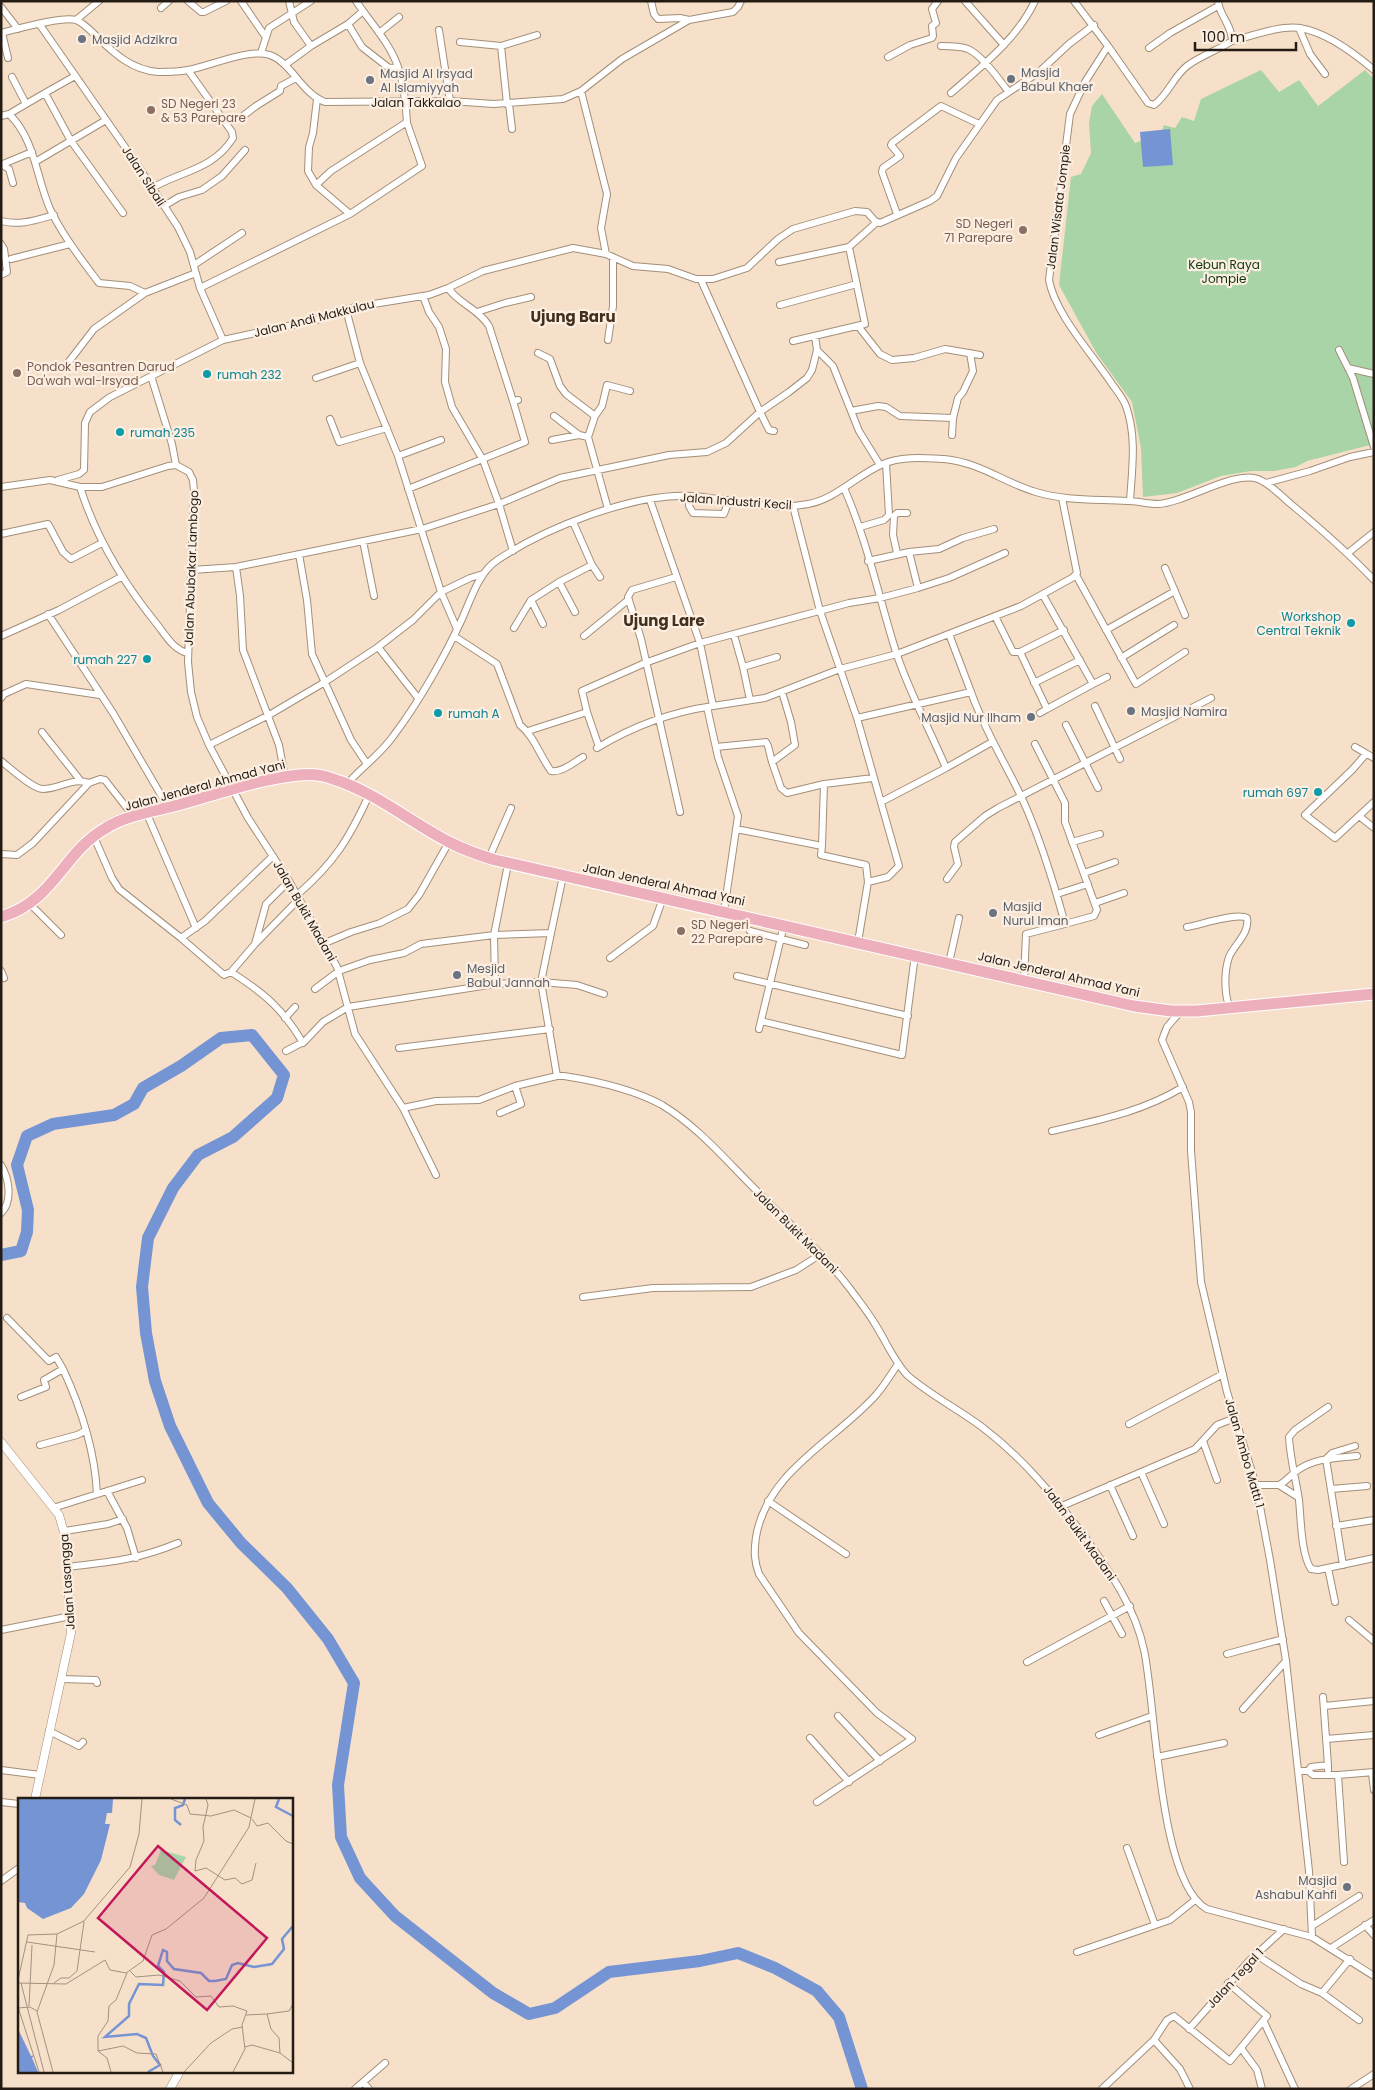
<svg xmlns="http://www.w3.org/2000/svg" width="1375" height="2090" viewBox="0 0 1375 2090" font-family="Poppins,sans-serif">
  <rect width="100%" height="100%" fill="#f6e0c9"/>
  <!-- green -->
  <path fill="#a8d4a7" d="M1261,70L1279,92L1299,80L1318,106L1365,70L1374,79V444L1307,461L1296,467L1274,471H1251L1221,476L1177,493L1143,497L1141,448L1132,402L1097,354L1059,285L1071,177L1081,174L1091,153L1089,123L1092,106L1102,94L1135,143L1161,133L1164,125L1175,128L1182,117L1194,121L1201,99Z"/>
  <!-- water -->
  <path fill="#7594d4" d="M1170,129L1173,165L1143,167L1140,132Z"/>
  <g fill="none" stroke-linecap="round" stroke-linejoin="round">
    <!-- river -->
    <path stroke="#7594d4" stroke-width="12" d="M1,1255L21,1251L27,1232L28,1210L17,1165L27,1136L53,1124L114,1115L134,1104L143,1088L181,1066L221,1038L252,1035L284,1075L277,1098L233,1137L198,1155L173,1188L148,1238L142,1287L146,1333L155,1381L170,1426L208,1503L241,1543L287,1588L328,1639L354,1683L338,1785L341,1837L360,1878L395,1916L493,1993L529,2014L555,2008L609,1972L700,1961L738,1953L775,1968L817,1991L839,2017L862,2089"/>
    <defs>
      <path id="minor" d="M188,1L201,12H204L226,1
        M241,1L265,36
        M651,1L654,14L658,19L680,18L689,20
        M965,1L1004,45
        M1074,1L1108,46L1085,82L1070,114L1049,280C1055,314 1093,355 1112,384C1117,391 1123,398 1126,406C1137,437 1132,469 1130,501
        M1,7L18,29
        M161,8L169,1
        M363,11L348,24L362,47L389,68L398,67
        M76,20L99,1
        M40,25L134,160L178,227L190,252L200,288L223,340
        M1299,28L1310,54L1325,74
        M439,30L450,101
        M1,33C17,29 62,16 76,20C84,23 91,31 97,37C115,54 132,70 158,72C167,72 179,72 188,70C210,66 249,48 270,55C292,63 301,93 325,102L450,101L494,104L563,99L581,91L622,59L689,20L733,12L738,7L741,1
        M2,33L8,58
        M379,33L399,17
        M1232,41C1251,36 1281,25 1300,28C1326,32 1354,53 1374,70
        M460,42L501,46L537,35
        M311,46L348,24
        M501,46L507,104
        M941,46C950,46 960,46 968,49C983,56 999,80 1009,92
        M1108,46L1148,103L1154,105C1168,95 1173,77 1187,66C1200,56 1218,50 1232,41C1232,25 1219,15 1218,1
        M1149,48L1170,33L1218,6
        M261,53L269,28L311,1
        M888,57L910,45L932,38L933,36L932,26L936,23L932,9L938,1
        M285,65L311,46L294,22L289,1
        M75,76L45,93L71,141L123,213
        M12,77L26,104
        M581,91L607,194L601,228L606,254
        M951,93C982,66 1017,39 1035,1
        M509,104L512,129
        M9,114C35,139 36,177 50,209C63,236 81,259 99,283L130,286L145,293
        M1,116L9,114L45,93
        M243,116L256,106L280,91L281,86L296,78
        M35,162L106,120
        M1,164L9,169L13,183
        M3,164L32,152
        M316,185L331,171L407,122C406,104 404,85 398,67C390,43 370,22 356,1
        M152,188C181,171 213,170 233,138L232,132L188,70
        M164,206L179,197L202,190L222,176L245,150
        M350,214L422,166L407,123
        M897,214L882,172L883,168L900,156L891,145L892,143L941,106L979,124
        M1,221C20,226 36,220 54,215
        M1,244L4,249L7,272L1,275
        M11,259L70,244
        M779,262L849,247L877,222
        M194,265L242,233
        M701,280L760,412L769,430L774,431
        M200,288L350,214L316,185L308,171L309,147L313,133L317,99
        M448,288C459,304 479,309 489,326L513,401
        M423,296L429,312L439,327L446,349L445,382L452,407L483,460L499,504L513,551
        M780,305L857,284
        M346,309L360,363L398,456L441,592L457,629
        M477,312L505,303L531,297
        M858,326L880,354L892,360L914,358L945,349L980,355
        M608,340L613,306V257
        M793,341L865,324L849,247
        M817,350L833,366L859,431L880,465
        M1339,350L1353,378L1374,447
        M538,353L550,359L560,386L566,394L595,416L588,437
        M64,368L94,329L145,293L196,273
        M1348,368L1374,374
        M151,376L172,444L176,465
        M316,378L360,363
        M851,411L878,406L886,407L900,416L953,418L958,398L963,392L973,371L970,353
        M554,416L579,435L588,437L608,509
        M595,416L602,406L607,385L630,391
        M330,419L339,442L387,428
        M952,435L953,418
        M552,440L579,435
        M398,456L441,440
        M58,480L79,474L84,470L85,423L90,412L110,397L223,340L320,319L355,307L429,295L448,288L483,271L573,248L606,254L633,266L668,269L696,279H713L747,268L778,239L793,229L855,211L867,212L875,221L880,223L930,201L937,196L956,158L997,100L1039,72L1069,44L1094,25
        M1266,483L1310,471L1350,457L1374,452
        M1,487L50,480L80,487H102L168,466L176,465L189,472L193,480L194,491L188,662L191,692L197,717L209,745L248,818L289,881L337,967L355,1034L403,1108L436,1101L479,1100L515,1086L557,1076H564C596,1081 633,1089 662,1105C700,1128 728,1163 760,1194C791,1226 824,1254 851,1290C859,1301 868,1312 875,1324C886,1341 893,1360 907,1375C930,1395 958,1409 982,1427C1024,1459 1053,1495 1085,1537C1110,1572 1135,1607 1144,1650C1156,1704 1158,1882 1207,1909L1312,1937L1374,1976
        M80,487C96,538 122,581 156,623C165,634 173,650 188,653
        M844,488C867,540 879,598 896,652C909,692 930,730 946,768L992,742
        M408,489L525,442L513,401L518,400
        M689,496V506L693,513L724,514L729,500
        M793,506L820,611L857,718L899,866L888,877L868,882
        M860,527L884,520L889,515L886,463
        M1,534L48,524L63,552L71,559L102,543
        M363,541L374,596
        M897,553L893,535L894,516L897,513H907
        M1348,553L1374,532
        M299,554L307,600L312,654L351,740L367,764
        M868,561L909,552
        M592,565L600,577
        M236,567L240,596L243,650L279,745L285,777
        M1165,568L1185,615
        M192,570L236,567L422,529L499,504L560,478L669,455L707,452L726,443L760,412L789,392L807,378L812,370L817,350L815,336
        M1076,575L1136,684L1185,652
        M676,577L632,590L628,597L641,639L680,812
        M559,582L575,612
        M918,588L909,552L939,549L963,538L994,529
        M1043,595L1093,684L1047,709
        M531,600L543,624
        M48,614L113,713L168,807
        M995,616L1013,652H1020L1047,709L1040,713
        M514,628L531,600L559,582L592,565L573,522
        M1106,630L1175,591
        M734,635L743,667L750,700
        M1,636L59,610L121,577
        M454,636L497,664L520,725C534,736 540,756 551,771C562,773 574,762 583,757
        M584,636L628,600
        M378,647L418,698
        M1020,652L1064,630
        M1121,658L1174,625
        M743,667L777,657
        M1034,683L1080,660
        M1093,684L1107,677
        M782,692L791,722L795,745L772,762L781,788L787,793L824,784L873,778
        M971,692C984,729 1004,761 1021,796C1040,837 1053,880 1065,924L1026,934L1024,980
        M1,698L4,694L26,684L100,695
        M713,706L765,698L840,669L897,654L1021,606L1072,578L1077,573L1062,498
        M1095,706L1120,759
        M707,707L718,757L738,816L724,911
        M587,712L599,747
        M857,718L971,692L949,634
        M1066,725L1098,788
        M528,731L587,712L582,691L645,663L700,643L849,603L880,598L918,588L949,578L1005,553
        M42,732L80,780
        M1035,744L1065,803V822L1097,910L1094,916L1065,924
        M209,745L269,715L325,682L378,647L413,620L441,592L470,578L483,574
        M716,747L766,742L768,746L772,762
        M1355,747L1374,758
        M597,748C633,726 671,712 713,706L700,643L650,500
        M1366,754L1352,770L1305,815L1335,838L1374,802
        M1,761C10,768 33,789 43,789C60,789 72,777 89,783L100,779L105,780L134,817
        M347,784C362,767 381,754 394,735C419,702 445,656 462,619C471,599 478,574 496,561C545,528 632,493 692,496C730,498 769,512 808,504C836,499 857,475 883,464C901,456 924,458 944,459C982,463 1002,482 1036,492C1065,501 1097,499 1127,501C1137,501 1148,504 1158,504C1185,503 1234,470 1258,479C1271,484 1282,497 1292,505C1321,529 1348,553 1374,580
        M881,802L946,768
        M147,814L196,928
        M1359,816L1374,828
        M736,829L822,846L821,855L866,865L868,882L858,942
        M94,837L112,878L119,889L181,938L224,975L231,972L255,944L266,904L289,881
        M1072,842L1100,834
        M822,846L824,784
        M1,854L17,855L33,843L89,783
        M489,858L511,808
        M1084,873L1115,862
        M947,879L958,864L954,847L955,842L985,816L998,808L1211,698
        M1057,894L1088,884
        M297,895C334,863 349,839 369,795
        M1095,903L1124,893
        M30,904L61,935
        M1187,927C1200,925 1237,912 1247,918C1250,933 1234,945 1229,957C1224,972 1224,994 1230,1009
        M750,931L805,945
        M551,933L563,876
        M181,938L205,921L273,856
        M256,943L299,899
        M325,943L351,932L380,923L408,909L419,895L449,842
        M610,958L653,926L663,898
        M949,963L959,918
        M1,971L4,978
        M231,972C264,993 283,1009 303,1043
        M737,976L908,1016
        M315,989L339,971L370,960L404,953L421,944L494,935L551,933L541,982L495,984
        M1180,1012L1167,1027L1162,1040L1189,1102L1191,1112V1151L1201,1282L1227,1392L1256,1485L1270,1560L1286,1661L1309,1871L1312,1937
        M285,1018L295,1007
        M761,1021L902,1055L915,955
        M759,1029L784,925
        M399,1048L550,1029
        M286,1051L305,1041L323,1022L348,1007L495,984L494,935L508,864
        M557,1076L541,982L577,985L604,994
        M403,1108L436,1175
        M500,1113L521,1104L515,1086
        M1052,1131C1099,1120 1142,1112 1183,1087
        M1,1165C9,1178 13,1202 1,1213
        M583,1297L653,1288L751,1287L796,1270L821,1254
        M7,1318L49,1361L56,1357L63,1369
        M21,1397L46,1387L44,1380L63,1369C81,1408 95,1451 97,1494
        M1328,1407L1295,1430L1289,1437C1290,1459 1296,1479 1299,1500C1301,1519 1301,1554 1311,1569L1318,1570L1374,1558
        M1129,1424L1223,1374
        M1203,1441L1217,1480
        M40,1445L77,1435L85,1431
        M1326,1459L1343,1565
        M1326,1459L1332,1453L1355,1446
        M1141,1472L1164,1524
        M1110,1485L1133,1536
        M1256,1485H1279L1298,1497
        M1279,1485C1285,1482 1289,1477 1294,1473C1312,1458 1335,1458 1357,1456
        M1331,1489L1367,1486
        M107,1491L127,1528L136,1558
        M768,1501L846,1554
        M1062,1506L1195,1449L1217,1425L1235,1418
        M53,1508L142,1480
        M1336,1526L1374,1520
        M65,1531L108,1524L123,1519
        M66,1567C110,1562 137,1560 178,1543
        M1328,1568L1335,1602
        M1104,1601L1122,1634
        M1349,1620L1374,1641
        M1,1630L71,1616
        M1227,1654L1283,1639
        M1027,1662L1130,1606
        M61,1679L96,1680L97,1683
        M1323,1697L1328,1765
        M1324,1706L1374,1701
        M1243,1709L1286,1661
        M838,1716L880,1761
        M49,1731L79,1746L83,1742
        M1099,1735L1152,1716
        M810,1738L849,1782
        M1326,1739L1374,1735
        M1157,1757L1224,1743
        M1,1770L40,1775
        M1298,1771H1308L1311,1767L1328,1765V1770
        M1308,1771L1313,1775H1338L1344,1862
        M1372,1773L1374,1790
        M1338,1775L1374,1772
        M1,1802L19,1804
        M817,1802L912,1739L877,1713L799,1633L759,1574C754,1561 754,1551 756,1537C767,1471 835,1441 876,1395C884,1386 891,1374 898,1364
        M1127,1848L1155,1925
        M1,1881L19,1868
        M1365,1925L1374,1935
        M1312,1926L1359,1896
        M1331,1948L1374,1920
        M1077,1952L1170,1920L1195,1900
        M1255,1954L1301,1984L1322,1993L1359,2020
        M1322,1993L1350,1959
        M1264,2022L1295,2089
        M1189,2029L1249,1961L1284,1929
        M1241,2048L1257,2070L1262,2089
        M363,2082L369,2089
        M355,2089L385,2063
        M1102,2089L1154,2040
        M1190,2089L1180,2069L1154,2040L1167,2020L1174,2016L1230,2061L1267,2016L1228,1983
        M1351,2089L1374,2074"/>
      <path id="tertiary" d="M1,1442L59,1515L66,1539L71,1633L35,1799
        M170,2089L180,2071"/>
      <path id="trunk" d="M1,917C55,901 63,852 106,828C127,815 155,811 178,805C218,794 258,779 299,775C310,774 323,775 333,779C375,792 410,822 449,842C464,850 479,855 495,860L1134,1006L1171,1011H1197L1374,994"/>
    </defs>
    <!-- minor casing -->
    <use href="#minor" stroke="#a38f79" stroke-width="8"/>
    <!-- tertiary casing -->
    <use href="#tertiary" stroke="#a38f79" stroke-width="9"/>
    <!-- trunk casing -->
    <use href="#trunk" stroke="#fff" stroke-width="13"/>
    <!-- minor -->
    <use href="#minor" stroke="#fff" stroke-width="6"/>
    <!-- tertiary -->
    <use href="#tertiary" stroke="#fff" stroke-width="8"/>
    <!-- trunk -->
    <use href="#trunk" stroke="#eeafbc" stroke-width="11"/>
  </g>
  <!-- markers -->
  <g fill="#6b7280" stroke="#fcefe1" stroke-width="2">
    <circle cx="82" cy="39" r="5"/>
    <circle cx="1011" cy="79" r="5"/>
    <circle cx="370" cy="80" r="5"/>
    <circle cx="1131" cy="711" r="5"/>
    <circle cx="1031" cy="717" r="5"/>
    <circle cx="993" cy="913" r="5"/>
    <circle cx="457" cy="975" r="5"/>
    <circle cx="1347" cy="1887" r="5"/>
  </g>
  <g fill="#8d6e63" stroke="#fcefe1" stroke-width="2">
    <circle cx="151" cy="110" r="5"/>
    <circle cx="1023" cy="230" r="5"/>
    <circle cx="17" cy="373" r="5"/>
    <circle cx="681" cy="931" r="5"/>
  </g>
  <g fill="#0f9aa8" stroke="#fcefe1" stroke-width="2">
    <circle cx="207" cy="374" r="5"/>
    <circle cx="120" cy="432" r="5"/>
    <circle cx="1351" cy="623" r="5"/>
    <circle cx="147" cy="659" r="5"/>
    <circle cx="438" cy="713" r="5"/>
    <circle cx="1318" cy="792" r="5"/>
  </g>
  <g text-anchor="middle" dominant-baseline="central" stroke-width="4.5" stroke-linejoin="round" paint-order="stroke">
    <!-- worship labels -->
    <g font-size="12" fill="#5b616d" stroke="#fcefe1" text-anchor="start">
      <text x="92" y="39">Masjid Adzikra</text>
      <text x="1021" y="72">Masjid<tspan x="1021" dy="14">Babul Khaer</tspan></text>
      <text x="380" y="73">Masjid Al Irsyad<tspan x="380" dy="14">Al Islamiyyah</tspan></text>
      <text x="1141" y="711">Masjid Namira</text>
      <text x="1021" y="717" text-anchor="end">Masjid Nur Ilham</text>
      <text x="1003" y="906">Masjid<tspan x="1003" dy="14">Nurul Iman</tspan></text>
      <text x="467" y="968">Mesjid<tspan x="467" dy="14">Babul Jannah</tspan></text>
      <text x="1337" y="1880" text-anchor="end">Masjid<tspan x="1337" dy="14">Ashabul Kahfi</tspan></text>
    </g>
    <!-- street labels -->
    <g font-size="12" fill="#241c14" stroke="#fcefe1">
      <text x="416" y="102">Jalan Takkalao</text>
      <text transform="translate(144 176) rotate(57)">Jalan Sibali</text>
      <text transform="translate(1058 207) rotate(-83)">Jalan Wisata Jompie</text>
      <text transform="translate(314 318) rotate(-14)">Jalan Andi Makkulau</text>
      <text transform="translate(736 501) rotate(4)">Jalan Industri Kecil</text>
      <text transform="translate(191 568) rotate(-88)">Jalan Abubakar Lambogo</text>
      <text transform="translate(205 785) rotate(-15)">Jalan Jenderal Ahmad Yani</text>
      <text transform="translate(664 884) rotate(12)">Jalan Jenderal Ahmad Yani</text>
      <text transform="translate(305 911) rotate(60)">Jalan Bukit Madani</text>
      <text transform="translate(1059 974) rotate(13)">Jalan Jenderal Ahmad Yani</text>
      <text transform="translate(796 1231) rotate(45)">Jalan Bukit Madani</text>
      <text transform="translate(1245 1453) rotate(74)">Jalan Ambo Matti 1</text>
      <text transform="translate(1080 1533) rotate(54)">Jalan Bukit Madani</text>
      <text transform="translate(67 1582) rotate(-94)">Jalan Lasangga</text>
      <text transform="translate(1235 1978) rotate(-47)">Jalan Tegal 1</text>
    </g>
    <!-- education labels -->
    <g font-size="12" fill="#785e54" stroke="#fcefe1" text-anchor="start">
      <text x="161" y="103">SD Negeri 23<tspan x="161" dy="14">&amp; 53 Parepare</tspan></text>
      <text x="1013" y="223" text-anchor="end">SD Negeri<tspan x="1013" dy="14">71 Parepare</tspan></text>
      <text x="27" y="366">Pondok Pesantren Darud<tspan x="27" dy="14">Da'wah wal-Irsyad</tspan></text>
      <text x="691" y="924">SD Negeri<tspan x="691" dy="14">22 Parepare</tspan></text>
    </g>
    <!-- park labels -->
    <g font-size="12" fill="#0b350f" stroke="#fcefe1">
      <text x="1224" y="264">Kebun Raya<tspan x="1224" dy="14">Jompie</tspan></text>
    </g>
    <!-- culture labels -->
    <g font-size="12" fill="#0d838f" stroke="#fcefe1" text-anchor="start">
      <text x="217" y="374">rumah 232</text>
      <text x="130" y="432">rumah 235</text>
      <text x="1341" y="616" text-anchor="end">Workshop<tspan x="1341" dy="14">Central Teknik</tspan></text>
      <text x="137" y="659" text-anchor="end">rumah 227</text>
      <text x="448" y="713">rumah A</text>
      <text x="1308" y="792" text-anchor="end">rumah 697</text>
    </g>
    <!-- quarter labels -->
    <g font-size="15" font-weight="bold" fill="#41301d" stroke="#fcefe1">
      <text x="573" y="316">Ujung Baru</text>
      <text x="664" y="620">Ujung Lare</text>
    </g>
  </g>
  <!-- overview -->
  <g transform="translate(18 1798)">
    <rect width="275" height="275" fill="#f6e0c9"/>
    <path d="M143,52L168,59L156,82L141,77L133,68L137,67Z" fill="#a8d4a7"/>
    <path d="M0,1H95L94,15H89L87,26H92L83,62L66,96L53,110L25,121L9,110L7,105L0,104ZM0,231L13,258L16,257L14,260L20,274H0Z" fill="#7594d4"/>
    <path fill="none" stroke="#7594d4" stroke-width="2.5" d="M261,1L258,9L275,18M163,27L157,22V10L165,7L167,1M130,274L142,267L135,258L128,240L119,236L87,239L111,218V206L121,186L145,187L146,174L140,168L145,152L149,154V163L156,171L183,175L191,183H197L208,181L214,167L220,165L236,169L254,166L266,151L264,141L275,128"/>
    <path fill="none" stroke="#a29281" stroke-width="1" d="M153,1L169,7L172,16L193,18L216,12L233,20M188,1L190,7L185,29L186,43L178,62L177,73L188,70L207,82L217,80L224,86L234,82L238,65M234,21L239,28L250,25L268,43L275,46M65,124L112,69L121,36L124,1M9,144L77,154M112,173L118,179L141,177L162,183L178,199L193,198L201,209L215,208L229,213L224,227L227,251L215,274M0,182L10,137L39,136L66,123M0,185L48,186L87,162L92,172L108,175L125,163L134,137L148,131L186,100L231,29L237,1M3,185L26,274M36,185L43,180H51L59,173L66,124M275,206L271,213L249,216L253,231L261,240L262,255L275,265M11,208L14,147M0,209L21,274M0,210L12,209L19,213M228,217L249,216M227,249L234,247L262,255M80,253L105,248L119,255L138,256L145,274M35,274L19,214L36,167L39,136M93,274L89,260L80,253V238L90,223L91,208L98,202L109,175M166,274L193,245L214,231L225,229"/>
    <path fill="#c2185b" fill-opacity="0.15" stroke="#c2185b" stroke-width="2.5" d="M140,48L249,140L189,212L80,120Z"/>
    <rect width="275" height="275" fill="none" stroke="#241c14" stroke-width="2.5"/>
  </g>
  <!-- border -->
  <rect width="1375" height="2090" fill="none" stroke="#241c14" stroke-width="5"/>
  <!-- scale -->
  <path d="M1195 42v8h101v-8" fill="none" stroke="#241c14" stroke-width="2.5"/>
  <text x="1202" y="42" font-size="15" fill="#241c14" stroke="#fcefe1" stroke-width="4" paint-order="stroke">100 m</text>
</svg>
